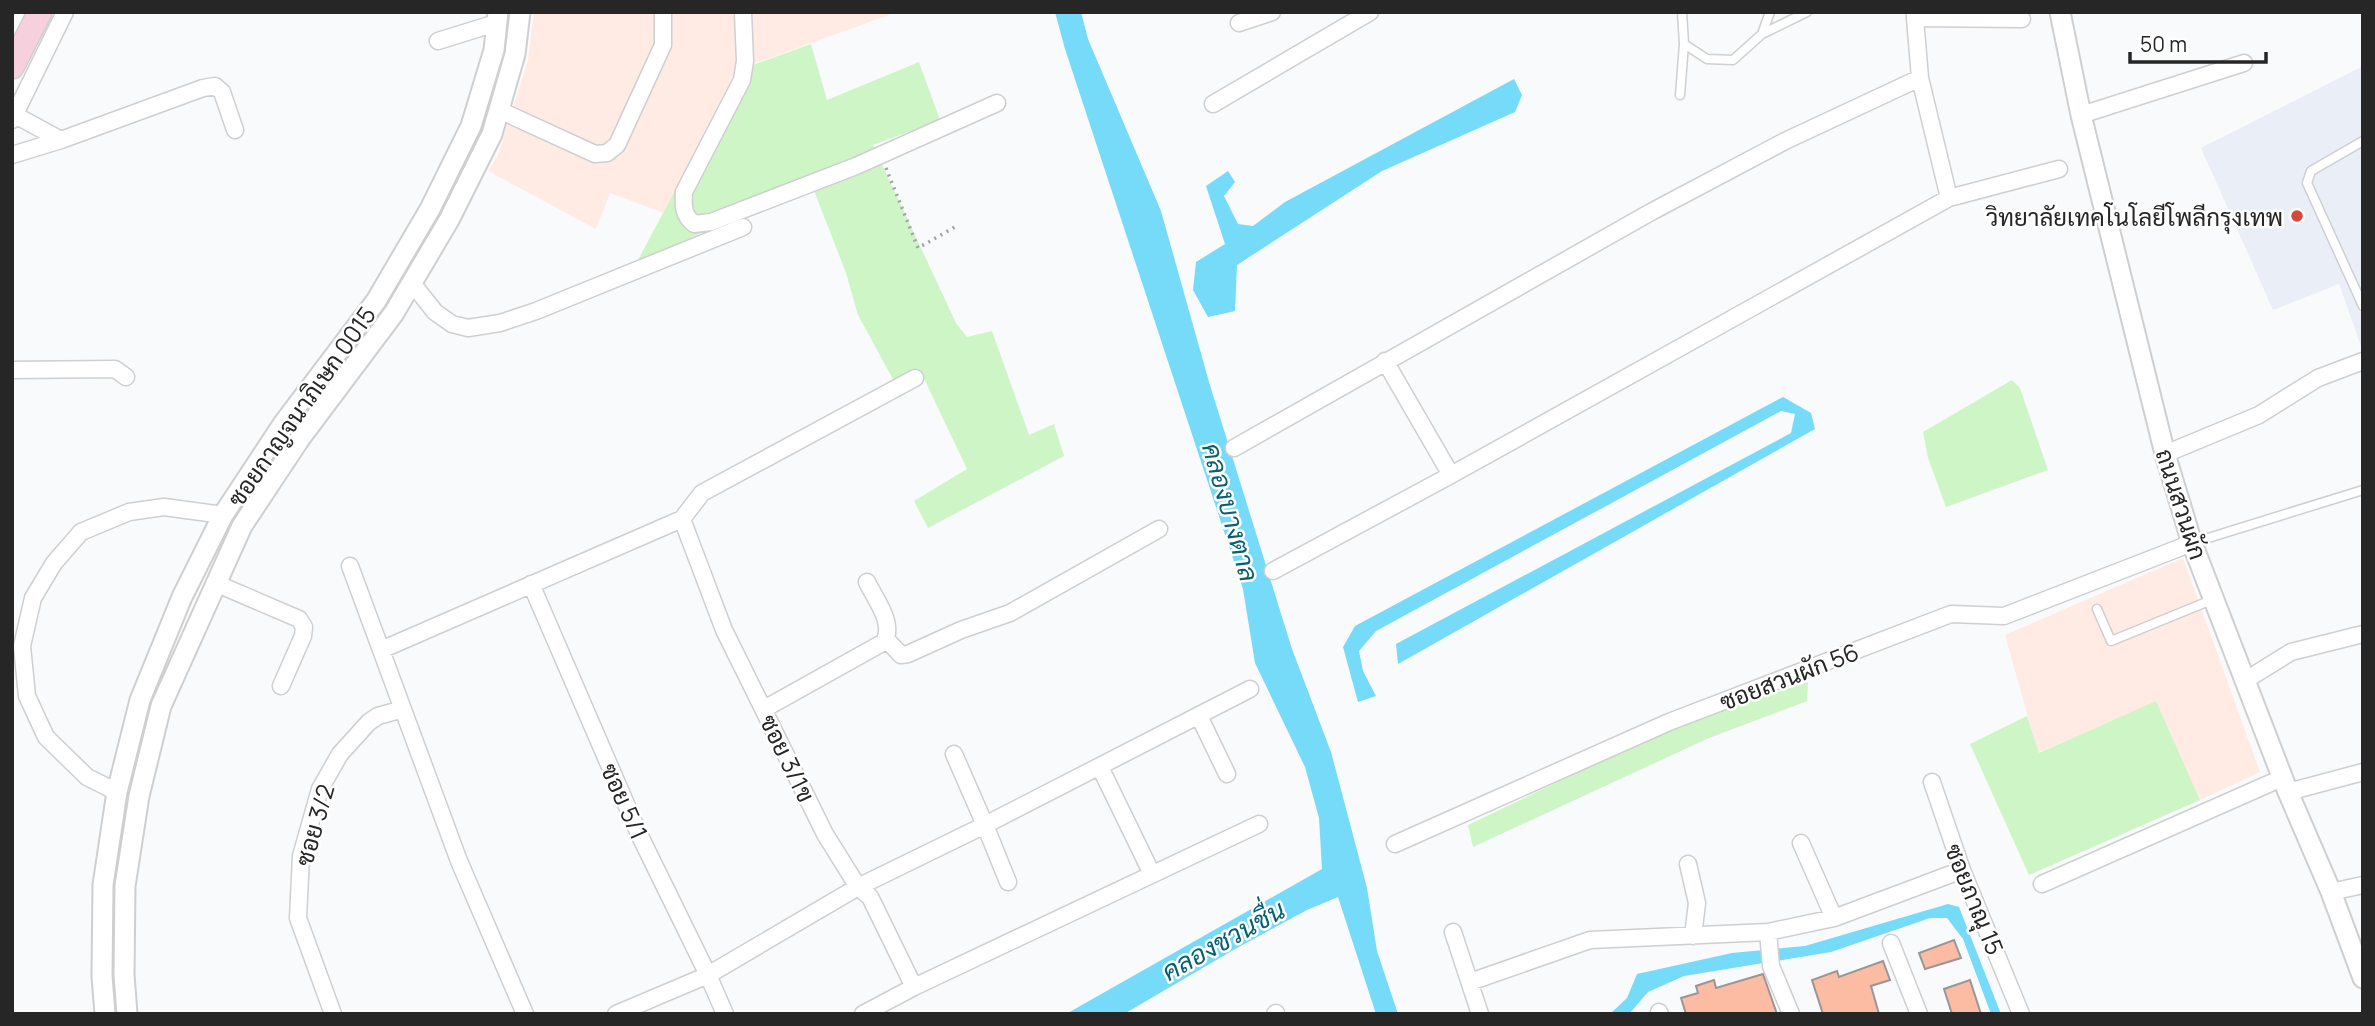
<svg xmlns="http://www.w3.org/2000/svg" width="2375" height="1026" viewBox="0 0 2375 1026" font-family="Manrope,Sarabun,sans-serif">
  <rect width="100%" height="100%" fill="#f9fafb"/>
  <!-- commercial -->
  <path fill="#ffebe4" d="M534,12H738L739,70L664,213L610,193L596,229L488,171L498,155L528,60Z
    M749,12H888L889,15L750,65Z
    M2183,558L2260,772L2200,800L2155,702L2038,753L2005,635Z"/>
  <!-- built -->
  <path fill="#eaeff7" d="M2363,66V349H2362L2339,284L2273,310L2201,148Z"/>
  <!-- green -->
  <path fill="#cef5c5" d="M811,44L827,100L919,62L940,120L873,145L956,323L967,337L992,331L1029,435L1054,424L1064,456L928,528L914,501L967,469L920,370L894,381L858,315L846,273L813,188L742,215L637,262L739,70Z
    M2012,380L2020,388L2048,470L1946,507L1928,458L1923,432Z
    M1808,682L1807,701L1709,738L1473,847L1468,825L1675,726Z
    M2156,701L2200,800L2029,875L1970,744L2027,716L2039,753Z"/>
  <!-- water -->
  <path fill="#76daf9" d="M1055,12H1081L1088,39L1161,211L1209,382L1292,649L1331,752L1367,888L1377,951L1398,1014H1376L1338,897L1307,910L1235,949L1124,1014H1066L1322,869L1319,818L1305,767L1255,663L1243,589L1065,49Z
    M1514,79L1522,95L1515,112L1382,171L1237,265L1235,311L1208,317L1193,290L1196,262L1225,244L1206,186L1228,171L1235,182L1224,196L1238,224L1253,226L1285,202Z
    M1783,397L1811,413L1815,429L1398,664L1396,644L1791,433L1795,414L1781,411L1376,631L1359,651L1363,671L1376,696L1358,702L1343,647L1355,626Z
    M1948,904L1959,907L2001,1014H1991L1963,939L1947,918H1930L1831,952L1684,976L1648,992L1629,1014H1610L1627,998L1637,974L1732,953L1805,946Z"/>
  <!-- building -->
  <path fill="#fcbba3" stroke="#989696" stroke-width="2" d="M1954,940L1961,958L1925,969L1919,953Z
    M1883,961L1890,980L1871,986L1879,1014H1823L1812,980L1837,971L1839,977Z
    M1763,974L1777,1014H1686L1681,998L1698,993L1696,986L1714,980L1716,988Z
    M1970,980L1981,1014H1952L1944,989Z"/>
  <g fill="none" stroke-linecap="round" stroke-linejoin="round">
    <defs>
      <path id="service" d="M1682,12L1684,44L1707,59L1733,60L1762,34L1770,12
        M1762,34L1807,12
        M1680,95L1684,44
        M2363,141L2311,171L2307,183L2363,306
        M2192,543L2363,490
        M2097,609L2111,641L2214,599"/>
      <path id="minor" d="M743,12L745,61L742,80L684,192C683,206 683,215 694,224L711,222L856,166L997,103
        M1915,12V18L2022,19
        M1915,18L1920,78L1949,198
        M1239,23L1272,12
        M438,41L496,23
        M1213,104L1370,12
        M499,110L595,154L607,153L617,145L663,45V12
        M15,115L61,140
        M2081,115L2244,63
        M12,120L65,12
        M12,155L61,140L203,88L215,86L222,92L235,130
        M412,283L435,312L452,324L468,328L500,323L536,311L743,227
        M1385,361L1451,475
        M12,370L115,369L126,377
        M1234,448L1651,212L1785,141L1920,78
        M2165,454L2259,415L2318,378L2363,361
        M682,519L724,630L825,834L858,887L870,897L914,987
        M350,566L459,861L525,1014
        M1273,571L1451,475L1949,198L2059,169
        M215,583L299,619L304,627L303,636L281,686
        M531,584L639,834L708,975L725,1014
        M886,639L901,655L908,654L961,630L1010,613L1159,529
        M381,650L682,519L702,493L915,378
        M2246,680L2291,652L2363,634
        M764,709L884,642C895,623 875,599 867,582
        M1199,716L1227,774
        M954,754L985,825L1008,882
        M1100,767L1152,874
        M1932,782L1962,870L2021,1014
        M117,792L87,777L46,737L27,696L22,646L33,598L54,563L81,532L129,512L164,507L223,515
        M2288,792L2363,772
        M1801,843L1834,918
        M1395,844L1669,722L1951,614L2004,616L2192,543
        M1688,864L1697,903L1693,936
        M2042,884L2282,778
        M2331,892L2363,885
        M1453,932L1480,1014
        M1768,932L1771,966L1791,1014
        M1891,943L1919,1014
        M1470,982L1590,940L1768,932L1834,918L1962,870
        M1659,1012L1660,1014
        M333,1014L298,918L301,856L320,789L340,754L369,722L378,716L403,709
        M616,1014L708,975L858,887L985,825L1250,689
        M863,1014L914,987L1259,824
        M1275,1014L1276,1013"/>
      <path id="tertiary" d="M2060,12L2081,115L2165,454L2192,543L2288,792L2331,892L2363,978
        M105,1014L102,976L103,885L117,792L140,700L182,597L223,515L283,424L376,301L430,209L471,126L494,50L498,12
        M127,1014L124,975L125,886L139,796L161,706L242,526L301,437L394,313L449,220L492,134L515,54L520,12"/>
      <path id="secondary" d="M12,67L40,12"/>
    </defs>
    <!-- service casing -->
    <use href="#service" stroke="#cecfd0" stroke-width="11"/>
    <!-- minor casing -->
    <use href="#minor" stroke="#cecfd0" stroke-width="19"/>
    <!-- tertiary casing -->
    <use href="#tertiary" stroke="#cecfd0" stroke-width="23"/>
    <!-- secondary casing -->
    <use href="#secondary" stroke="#cecfd0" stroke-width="26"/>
    <!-- path -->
    <path stroke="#a2a2a3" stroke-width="3.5" stroke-dasharray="2 5" stroke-linecap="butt" d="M886,168L918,248L955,227"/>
    <!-- service -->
    <use href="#service" stroke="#fff" stroke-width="8"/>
    <!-- minor -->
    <use href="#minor" stroke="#fff" stroke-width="16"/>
    <!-- tertiary -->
    <use href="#tertiary" stroke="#fff" stroke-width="19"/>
    <!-- secondary -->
    <use href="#secondary" stroke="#f6d0dc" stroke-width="23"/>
  </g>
  <!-- markers -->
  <circle fill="#d6483c" stroke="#fff" stroke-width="2.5" cx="2297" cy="216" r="7"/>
  <g text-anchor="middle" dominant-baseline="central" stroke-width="5" stroke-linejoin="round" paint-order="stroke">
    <!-- poi labels -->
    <g font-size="24" fill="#262627" stroke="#fff" text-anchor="end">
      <text x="2283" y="216">วิทยาลัยเทคโนโลยีโพลีกรุงเทพ</text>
    </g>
    <!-- street labels -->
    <g font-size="24" fill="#262627" stroke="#fff">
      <text transform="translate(301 406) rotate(-55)">ซอยกาญจนาภิเษก 0015</text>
      <text transform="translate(2182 504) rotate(72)">ถนนสวนผัก</text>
      <text transform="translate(1789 676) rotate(-21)">ซอยสวนผัก 56</text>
      <text transform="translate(788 758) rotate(64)">ซอย 3/1ข</text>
      <text transform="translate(625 801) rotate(66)">ซอย 5/1</text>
      <text transform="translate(314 825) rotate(-74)">ซอย 3/2</text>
      <text transform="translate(1975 899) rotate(68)">ซอยภาณุ 15</text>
    </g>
    <!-- water labels -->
    <g font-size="26" font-style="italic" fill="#065f73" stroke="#fff">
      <text transform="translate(1231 512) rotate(74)">คลองบางตาล</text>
      <text transform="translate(1223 940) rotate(-29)">คลองชวนชื่น</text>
    </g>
  </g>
  <!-- border -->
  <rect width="2375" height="1026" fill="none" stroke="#262627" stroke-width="28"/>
  <!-- scale -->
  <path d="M2130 52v10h136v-10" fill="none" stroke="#262627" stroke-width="3.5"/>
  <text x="2140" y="52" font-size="21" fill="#262627" stroke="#ffffff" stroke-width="5" paint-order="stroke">50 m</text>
</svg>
